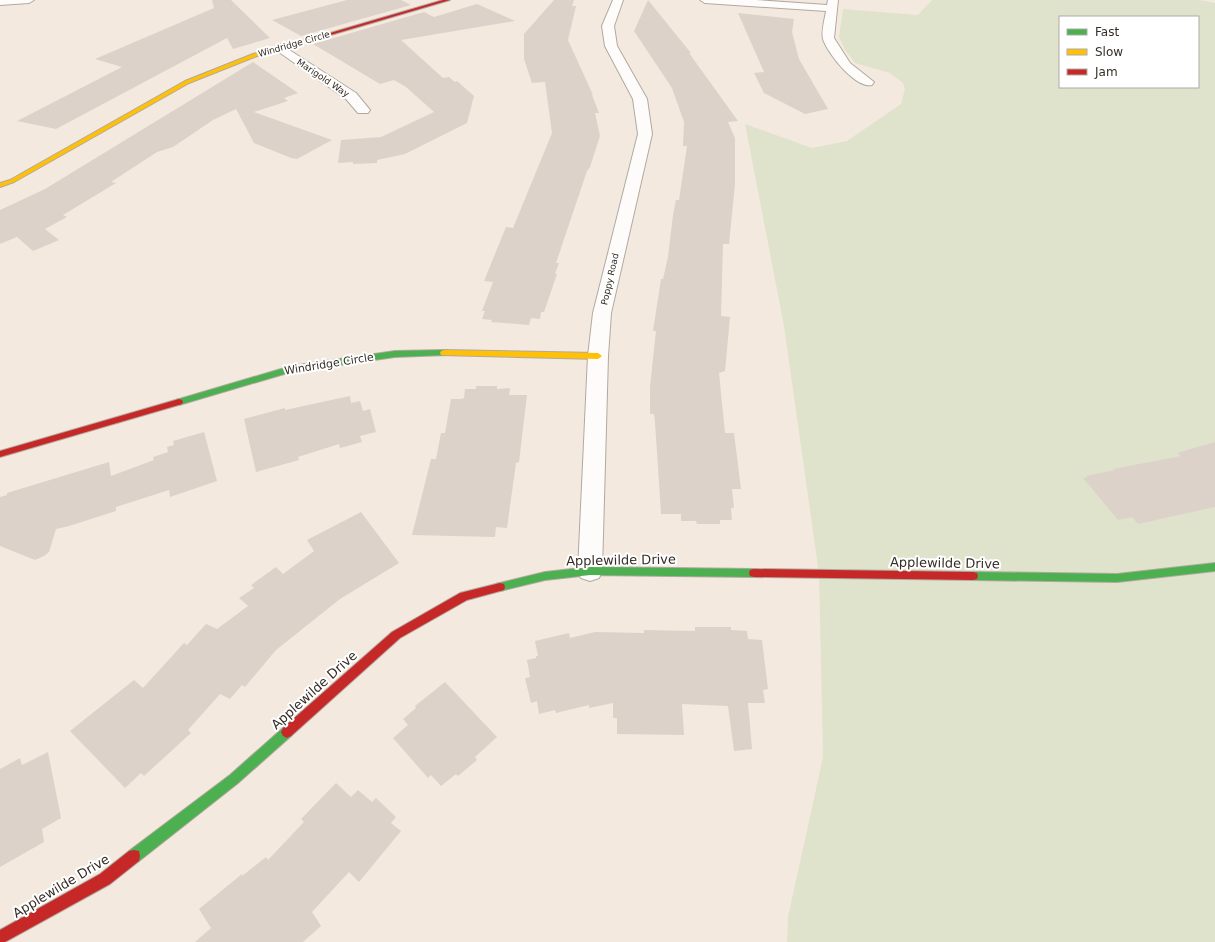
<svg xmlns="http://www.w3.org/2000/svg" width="1215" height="942" viewBox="0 0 1215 942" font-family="'DejaVu Sans',sans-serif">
  <rect width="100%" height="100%" fill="#f4e9de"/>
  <!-- green -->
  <path fill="#e0e3cb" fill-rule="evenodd" d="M932,0H1200L1215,3V942H787L788,917L823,757L819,574L784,326L745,124L812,148L847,141L901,104L905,89L903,83L890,73L855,63L845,50L839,37L843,9L918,15ZM1060,17H1198V87H1060Z"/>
  <!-- building -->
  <path fill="#dcd2ca" d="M212,0H231L270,38L233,49L227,38L56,129L17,121L122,67L95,59L214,8Z
    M347,0H401L411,5L301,36L272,20Z
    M554,0H574L572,6H576L568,40L593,95H592L599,113H595L600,136L590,167L587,171L556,263H559L555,274H557L544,312H541L540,319L531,318L529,325L491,322L492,320L482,319L485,311H482L493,282L484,281L506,227L513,228L552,133L545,82L532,83L524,59V34Z
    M648,0L691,53H689L738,121L728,122L735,138V184L729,244H723L721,316L730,317L725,371L719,373L725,433H734L741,489H732L734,508H731L732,520H720V524H697L696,521H681V514H661L655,422L654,414H650V387L656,331H653L661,279H663L668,257L673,215L676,200H679L687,146H683L684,122L672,88L634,31Z
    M477,4L515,21L401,40L443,78L449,77L455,82L457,81L474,96L467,123L405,154L377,160V163L353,164V162L338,163L341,140L381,137L434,112L406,87L394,80L380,84L313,44L424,12L434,17Z
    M738,13L794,19L792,32L799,59L828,109L805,114L764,93L754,73L764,72Z
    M253,62L298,93L284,98L288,101L254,112L332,140L297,159L291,158L254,143L236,109L213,120L173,147L157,152L111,182L116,183L63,215L67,217L45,229L59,240L33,251L17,237L0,244V210L45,189Z
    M476,386H497V389L510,388L509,395H527L519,462L516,463L507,528L496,527L495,537L412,535L431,459H436L441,433H445L451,399H461L464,398L465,389H476Z
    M350,396L351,403L360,401L363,411L370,409L376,432L360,436L362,442L340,448L339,444L298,457L299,460L256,472L244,419L285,408V410Z
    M204,432L217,481L170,497L169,490L116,507V511L69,526L56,529L49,552L44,556L35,560L0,546V497L7,495V493L109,462L111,476L154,460L153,457L168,452L167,447L174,445L173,441Z
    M1215,442V507L1138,524L1132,517L1118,520L1083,478L1088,477L1086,476L1115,470L1113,469L1181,456L1177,453Z
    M361,512L399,563L340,599L276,650L245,687L242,685L230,699L220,694L188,730L191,733L144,776L141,773L125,788L70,731L134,680L143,688L184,643L187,645L206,624L217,629L248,606L239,598L254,588L251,585L276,567L283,574L314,551L307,540Z
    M695,627H731V630L747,631L748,639L762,640L768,689L763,690L765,703H748L752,749L734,751L728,706L682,704L684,735L617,734V718H613V703L589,708V705L556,713L555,710L539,714L537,701L531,703L525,678L530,677L527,660L536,658V656H538L535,641L569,633L570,638L595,632L644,633V630L695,631Z
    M445,682L497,737L475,757L477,760L458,776L456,774L441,786L431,775L428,778L393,738L408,725L403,719L416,708L415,706Z
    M48,752L61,818L42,829L44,842L0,867V769L20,758L22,765Z
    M336,783L351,797L358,790L372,802L376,798L396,817L391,823L401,831L359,882L349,872L312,912L321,926L303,942H195L211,928L199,909L242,874V876L266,857L268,860L304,822L301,819Z"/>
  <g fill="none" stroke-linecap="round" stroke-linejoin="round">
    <defs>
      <path id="street" d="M0,0H34L29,3L0,5Z
        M613,0H623L614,26L617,46L647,99L652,134L611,313L608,356L602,571L599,578L590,581L581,578L578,571L588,356L593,313L638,134L633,99L605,46L602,26Z
        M700,0H756L827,5L828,0H838L834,38L850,63L874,82L872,85C856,89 827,53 823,39C821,32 825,18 826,11L705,3Z
        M280,44L356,93L370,110L368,113H358L346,99L276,50L274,48L276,46Z"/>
      <path id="fast" d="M444,350L447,351L448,353L447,355L395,357L291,372L179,405L175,402L176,400L291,366L395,351Z
        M1215,563V571L1117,582L973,580L969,579L968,576L969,573L973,572L1117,574Z
        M590,567L754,569L758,570L759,573L758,576L754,577L590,575L545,580L500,591L496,590L495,587L496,584L500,583L545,572Z
        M287,726L291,728L293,732L291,736L238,783L139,861L134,862L129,861L128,856L129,851L230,775L283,728Z"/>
      <path id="slow" d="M313,37L317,38L257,56L189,83L14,182L0,187V183L10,180L185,81L253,54Z
        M444,350L598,353L602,356L598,359L441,355L440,353L441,351Z"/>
      <path id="jam" d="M443,0H450L317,39L313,38Z
        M179,399L182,400L183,402L182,404L0,457V451Z
        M754,569L973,572L977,573L978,576L977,579L973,580L754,577L750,576L749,573L750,570Z
        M500,583L504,584L505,587L504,590L467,600L400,638L291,736L287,738L283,736L281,732L283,728L392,632L460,593Z
        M134,850L139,851L140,856L139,861L110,884L5,942H0V930L100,874L129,851Z"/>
    </defs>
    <!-- street casing -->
    <use href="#street" stroke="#b1a9a1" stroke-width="2"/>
    <!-- fast casing -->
    <use href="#fast" stroke="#b1a9a1" stroke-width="2"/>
    <!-- slow casing -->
    <use href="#slow" stroke="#b1a9a1" stroke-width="2"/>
    <!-- jam casing -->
    <use href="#jam" stroke="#b1a9a1" stroke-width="2"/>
    <!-- street -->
    <use href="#street" fill="#fdfcfa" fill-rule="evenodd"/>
    <!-- fast -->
    <use href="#fast" fill="#4caf50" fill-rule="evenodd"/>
    <!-- slow -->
    <use href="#slow" fill="#ffc107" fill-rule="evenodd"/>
    <!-- jam -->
    <use href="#jam" fill="#c62828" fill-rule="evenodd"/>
  </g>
  <g text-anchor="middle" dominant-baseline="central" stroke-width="4" stroke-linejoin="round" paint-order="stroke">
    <!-- far-street labels -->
    <g font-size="9" fill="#352e26" stroke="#fff">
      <text transform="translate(294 44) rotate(-16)">Windridge Circle</text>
      <text transform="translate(323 78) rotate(34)">Marigold Way</text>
      <text transform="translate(610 279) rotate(-77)">Poppy Road</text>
    </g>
    <!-- street labels -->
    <g font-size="11" fill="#352e26" stroke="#fff">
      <text transform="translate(329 364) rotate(-9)">Windridge Circle</text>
    </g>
    <!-- near-street labels -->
    <g font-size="13" fill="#352e26" stroke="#fff">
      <text transform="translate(621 560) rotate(-1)">Applewilde Drive</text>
      <text transform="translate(945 563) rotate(1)">Applewilde Drive</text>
      <text transform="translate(314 690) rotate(-42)">Applewilde Drive</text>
      <text transform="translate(61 886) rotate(-31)">Applewilde Drive</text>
    </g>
  </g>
  <!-- legend -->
  <rect x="1059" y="16" width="140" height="72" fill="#ffffff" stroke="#aeaba8"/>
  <rect x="1067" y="29" width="20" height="6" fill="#4caf50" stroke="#aeaba8"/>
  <text x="1095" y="36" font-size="12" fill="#352e26">Fast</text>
  <rect x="1067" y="49" width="20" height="6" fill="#ffc107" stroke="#aeaba8"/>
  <text x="1095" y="56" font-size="12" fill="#352e26">Slow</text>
  <rect x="1067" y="69" width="20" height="6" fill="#c62828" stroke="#aeaba8"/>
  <text x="1095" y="76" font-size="12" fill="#352e26">Jam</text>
</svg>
